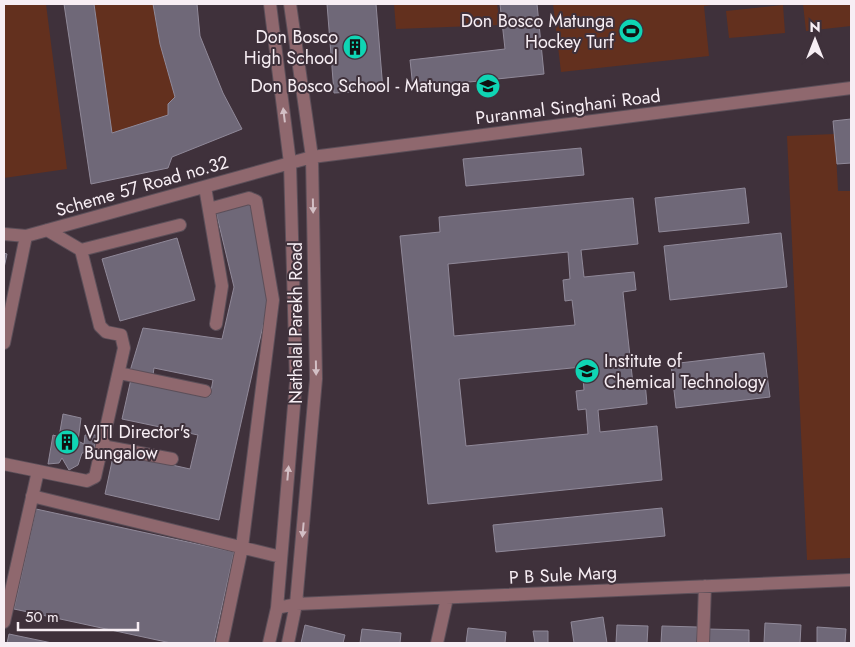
<svg xmlns="http://www.w3.org/2000/svg" width="855" height="647" viewBox="0 0 855 647" font-family="Jost,sans-serif">
  <rect width="100%" height="100%" fill="#3f313b"/>
  <!-- green -->
  <path fill="#63301e" d="M4,4H46L67,169L4,178Z
    M94,4H153L160,44L175,97L168,104V115L112,133Z
    M394,4H497L500,25L396,29Z
    M553,4H718L704,6L709,56L561,72Z
    M803,4H851V26L806,31Z
    M783,5L785,33L729,38L726,11Z
    M835,134L838,191H851V558L807,560L787,136Z"/>
  <!-- building -->
  <path fill="#6f6878" stroke="#908999" fill-rule="evenodd" d="M64,4H94L112,133L168,115V104L175,97L160,44L153,4H197L200,36L223,93L242,129L172,157L168,168L91,184Z
    M327,4H376L383,90L334,93Z
    M500,4H537L544,74L413,88L410,60L505,49Z
    M851,119V163L837,164L833,121Z
    M581,148L584,175L466,186L463,159Z
    M745,188L749,223L659,232L655,198Z
    M633,198L638,244L581,250L584,277L634,272L636,290L623,292L633,384L645,382L647,404L598,410L600,432L657,426L662,480L428,504L400,236L440,232L439,217ZM568,252L570,279L563,280L565,301L572,300L575,325L454,336L448,264ZM582,367L584,390L576,391L578,410L586,409L588,434L466,446L459,379Z
    M250,203L270,295L219,520L105,494L114,452L190,469L198,435L122,419L131,379L210,396L213,380L154,368L153,375L130,371L143,328L222,339L234,287L216,212Z
    M781,233L787,287L670,300L664,246Z
    M177,238L195,300L120,321L102,259Z
    M4,253L7,254L4,268Z
    M764,353L770,397L676,408L671,364Z
    M63,414L81,418L78,441L84,444L85,435H96L94,451L82,453L78,465L69,470L62,458L59,463L48,464L53,435L59,437Z
    M662,508L665,536L496,552L493,525Z
    M36,509L234,552L214,643H171L14,609Z
    M603,617L607,643H574L571,622Z
    M765,623L801,625L800,643H764Z
    M305,625L345,635L343,643H301Z
    M617,625L648,626L647,643H616Z
    M662,626L697,627V643H661Z
    M817,627L846,629L845,643H817Z
    M468,628L506,632L505,643H466Z
    M362,629L401,633L400,643H360Z
    M707,629L749,630V643H707Z
    M533,631H548V643H535Z
    M9,634L52,643H7Z"/>
  <g fill="none" stroke-linecap="round" stroke-linejoin="round">
    <defs>
      <path id="minor" d="M205,187L222,286L216,324
        M209,209L249,198L256,201L273,300L242,547L222,643
        M4,234L26,236L312,157L851,88
        M81,250L180,225
        M4,343L26,236
        M119,373L205,391
        M102,446L172,459
        M4,464L87,481L95,477L124,348L121,335L106,332L100,326L81,250L47,230
        M32,496L281,557
        M277,608L296,604L851,580
        M4,622L38,471
        M269,643L277,608L296,382L290,163L270,4
        M288,643L296,604L316,379L312,157L290,4
        M437,643L447,598
        M703,643L705,586"/>
    </defs>
    <!-- minor casing -->
    <use href="#minor" stroke="#5c4f59" stroke-width="14"/>
    <!-- minor -->
    <use href="#minor" stroke="#8f686e" stroke-width="12"/>
  </g>
  <!-- one-way arrows -->
  <defs><path id="oneway-solid" d="M-6-.8H1V-3.2L6.5 0L1 3.2V.8H-6Z" transform="scale(1.25)"/></defs>
  <g fill="#d3bfc5">
    <use href="#oneway-solid" transform="translate(284 115) rotate(-97)"/>
    <use href="#oneway-solid" transform="translate(313 206) rotate(89)"/>
    <use href="#oneway-solid" transform="translate(316 368) rotate(89)"/>
    <use href="#oneway-solid" transform="translate(288 473) rotate(-85)"/>
    <use href="#oneway-solid" transform="translate(303 530) rotate(95)"/>
  </g>
  <!-- icons -->
  <defs>
    <symbol id="stadium-disc" viewBox="-11 -11 22 22"><circle r="9.5" fill="#0fd5b4" stroke="#3f313b"/><path d="M0-5a6.5 5 0 1 0 0 10a6.5 5 0 1 0 0-10ZM-3.5-1.8h7v3.6h-7Z" fill="#111"/></symbol>
    <symbol id="building-disc" viewBox="-11 -11 22 22"><circle r="9.5" fill="#0fd5b4" stroke="#3f313b"/><path d="M-4-6H4V6H1V3H-1V6H-4ZM-2.5-4.3h1.7v1.8h-1.7ZM.8-4.3h1.7v1.8H.8ZM-2.5-1h1.7V.8h-1.7ZM.8-1h1.7V.8H.8Z" fill="#111"/></symbol>
    <symbol id="school-disc" viewBox="-11 -11 22 22"><circle r="9.5" fill="#0fd5b4" stroke="#3f313b"/><path d="M0-5L7-2L0 1L-7-2ZM-4 1L0 2.5L4 1V4Q0 6-4 4Z" fill="#111"/></symbol>
    <symbol id="university-disc" viewBox="-11 -11 22 22"><circle r="9.5" fill="#0fd5b4" stroke="#3f313b"/><path d="M0-5L7-2L0 1L-7-2ZM-4 1L0 2.5L4 1V4Q0 6-4 4Z" fill="#111"/></symbol>
  </defs>
  <g fill-rule="evenodd">
    <use href="#stadium-disc" x="617" y="17" width="28" height="28"/>
    <use href="#building-disc" x="341" y="33" width="28" height="28"/>
    <use href="#school-disc" x="474" y="72" width="28" height="28"/>
    <use href="#university-disc" x="573" y="357" width="28" height="28"/>
    <use href="#building-disc" x="53" y="428" width="28" height="28"/>
  </g>
  <g text-anchor="middle" dominant-baseline="central" stroke-width="4" stroke-linejoin="round" paint-order="stroke">
    <!-- poi labels -->
    <g font-size="18" fill="#f7eef4" stroke="#3f313b" text-anchor="end">
      <text x="614" y="21">Don Bosco Matunga<tspan x="614" dy="21">Hockey Turf</tspan></text>
      <text x="338" y="37">Don Bosco<tspan x="338" dy="21">High School</tspan></text>
      <text x="470" y="86">Don Bosco School - Matunga</text>
      <text x="604" y="361" text-anchor="start">Institute of<tspan x="604" dy="21">Chemical Technology</tspan></text>
      <text x="84" y="432" text-anchor="start">VJTI Director's<tspan x="84" dy="21">Bungalow</tspan></text>
    </g>
    <!-- street labels -->
    <g font-size="18" fill="#f7eef4" stroke="#3f313b">
      <text transform="translate(568 107) rotate(-7)">Puranmal Singhani Road</text>
      <text transform="translate(142 186) rotate(-16)">Scheme 57 Road no.32</text>
      <text transform="translate(296 323) rotate(-90)">Nathalal Parekh Road</text>
      <text transform="translate(563 575) rotate(-3)">P B Sule Marg</text>
    </g>
  </g>
  <!-- border -->
  <rect width="855" height="647" fill="none" stroke="#f7eef4" stroke-width="10"/>
  <!-- north arrow -->
  <g transform="translate(815 40)" stroke="#3f313b" stroke-width="4" paint-order="stroke">
  <path d="M0-4L9 19L0 12L-9 19Z" fill="#f7eef4"/>
  <text y="-8" font-size="14" font-weight="bold" text-anchor="middle" fill="#f7eef4">N</text>
  </g>
  <!-- scale -->
  <path d="M18 622v8h120v-8" fill="none" stroke="#f7eef4" stroke-width="2.5"/>
  <text x="25" y="622" font-size="15" fill="#f7eef4" stroke="#3f313b" stroke-width="4" paint-order="stroke">50 m</text>
</svg>
